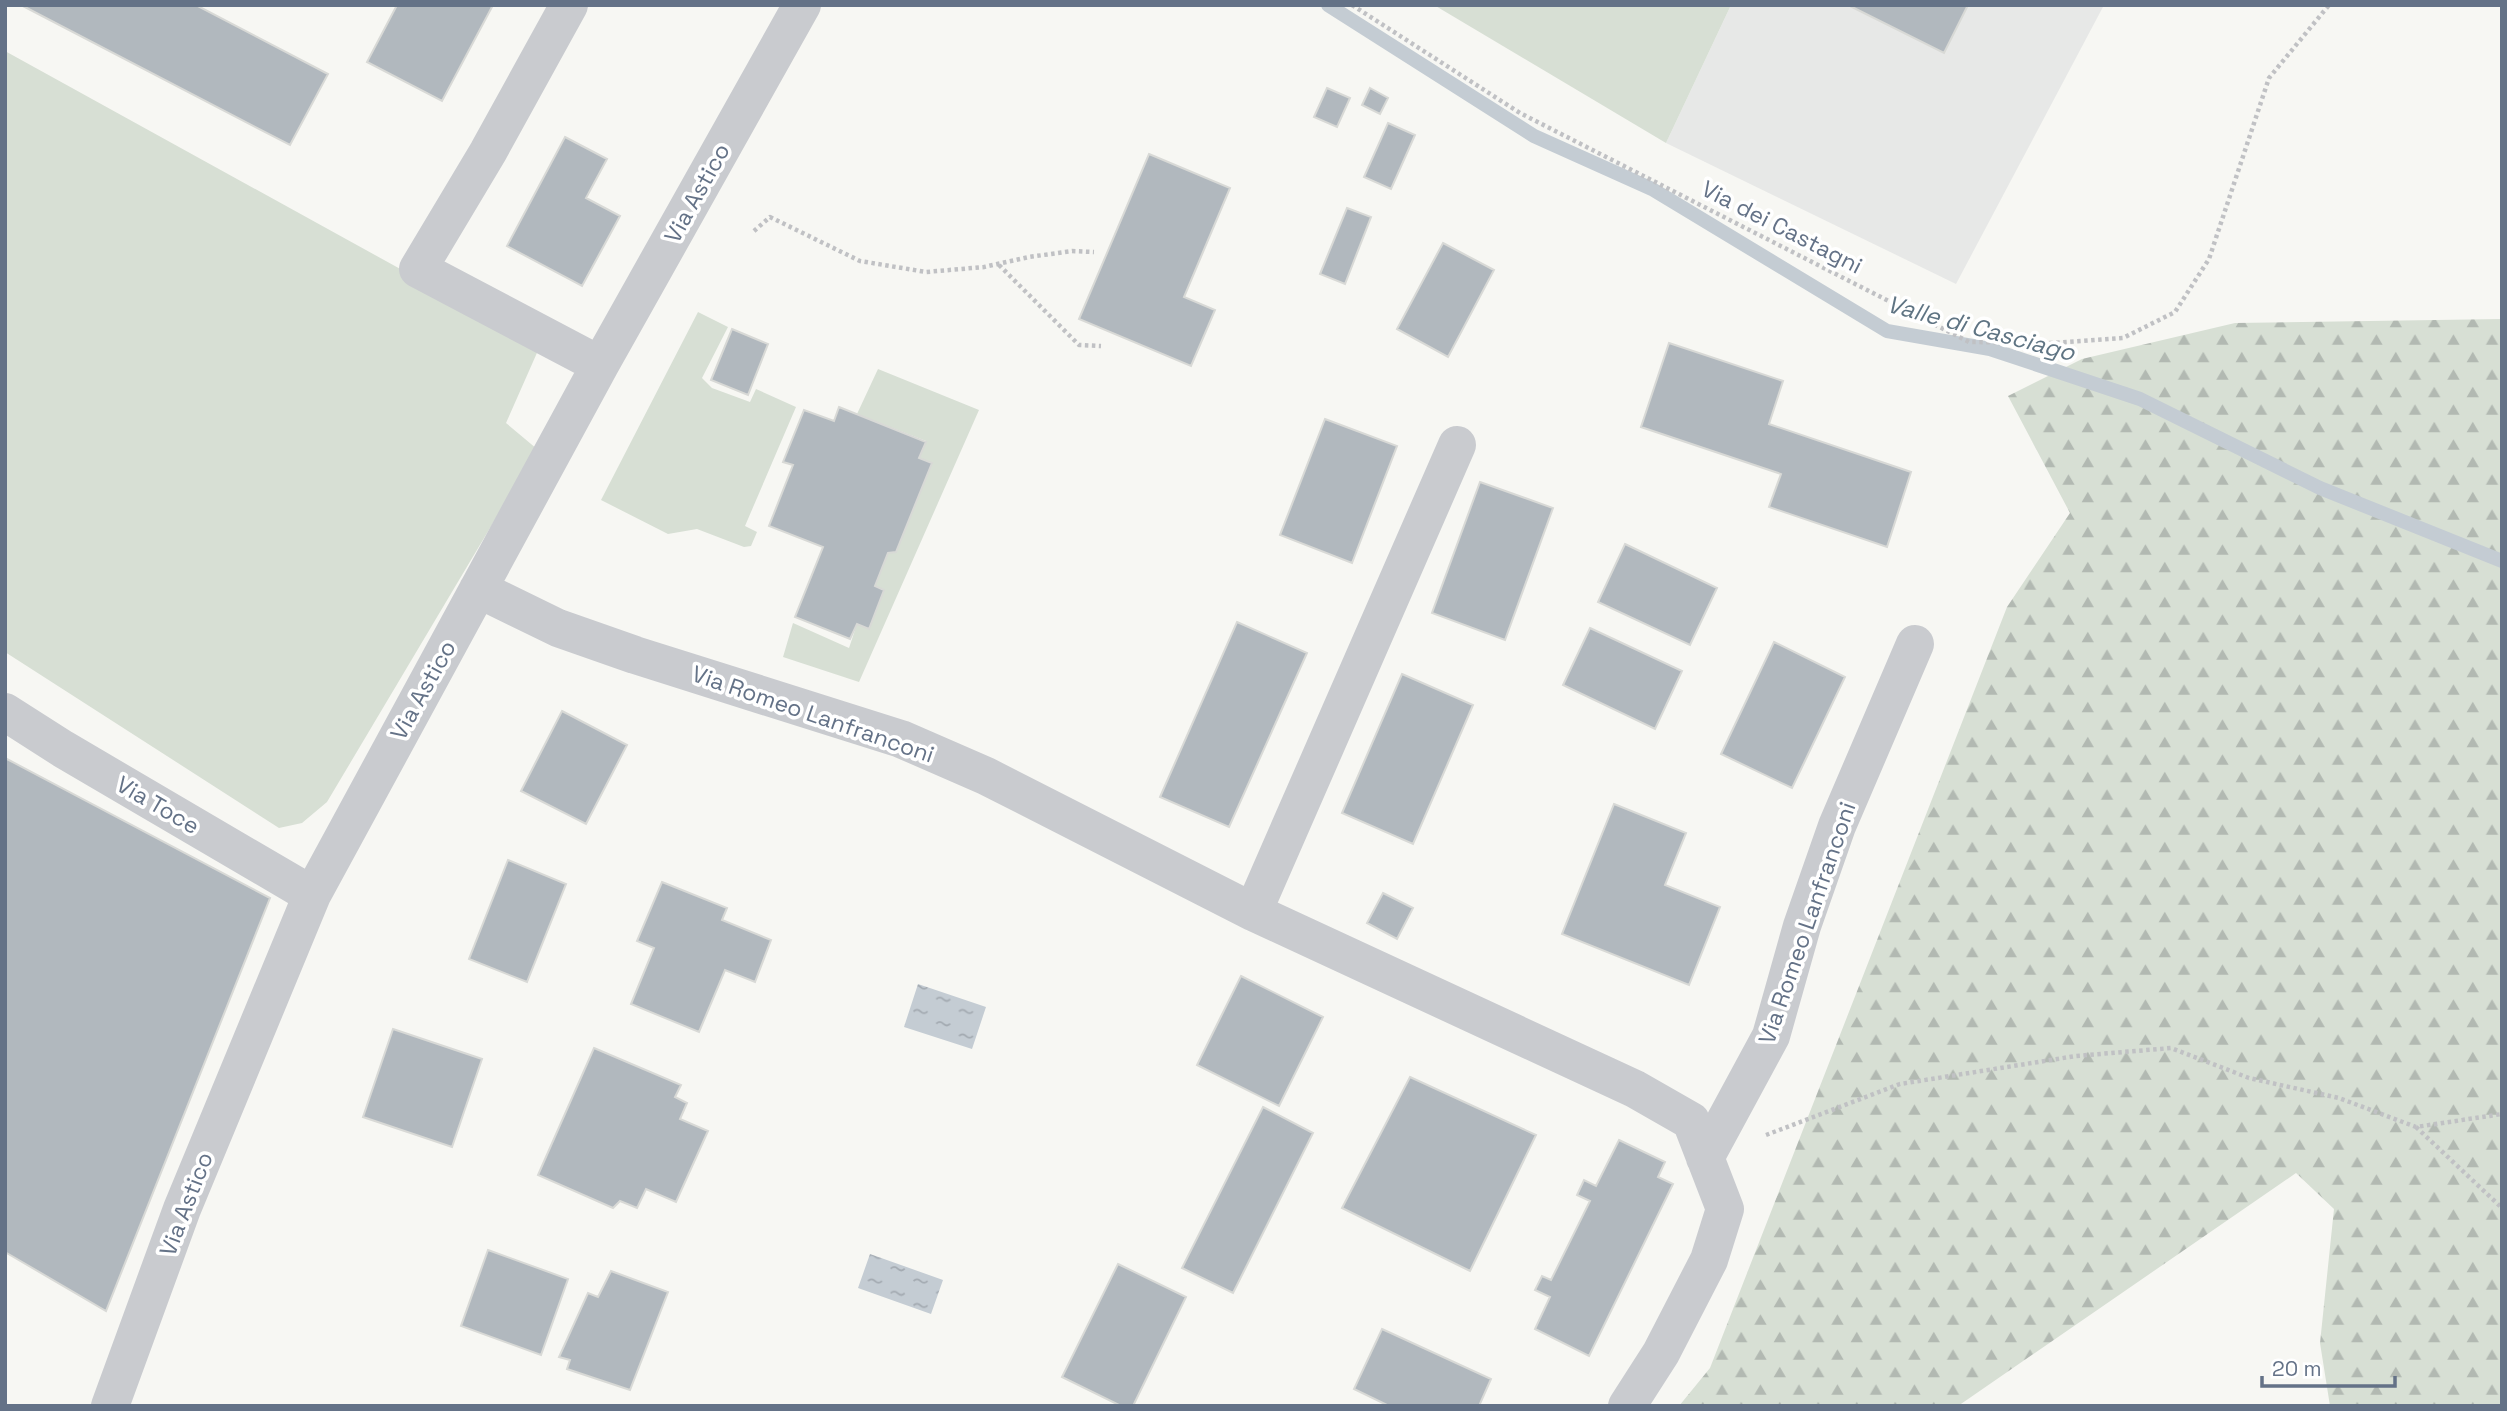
<svg xmlns="http://www.w3.org/2000/svg" width="2507" height="1411" viewBox="0 0 2507 1411" font-family="'Space Grotesk',sans-serif">
  <defs>
    <pattern id="forest-firs" width="22" height="20" patternUnits="userSpaceOnUse" patternTransform="scale(1.75)"><rect width="22" height="20" fill="#d7dfd4"/><path d="M5 1l3.5 6h-7zM16 11l3.5 6h-7z" fill="#b2b9b2"/></pattern>
    <pattern id="water-ripples" width="26" height="14" patternUnits="userSpaceOnUse" patternTransform="scale(1.75)"><rect width="26" height="14" fill="#c4ccd3"/><path d="M2 4q2-2 4 0t4 0M15 11q2-2 4 0t4 0" fill="none" stroke="#a3aab1"/></pattern>
  </defs>
  <rect width="100%" height="100%" fill="#f7f7f3"/>
  <!-- built -->
  <path fill="#e7e8e7" d="M1731,5H2104L1956,284L1666,143Z"/>
  <!-- green -->
  <path fill="#d7dfd4" d="M1434,5H1731L1666,143Z
    M5,51L540,346L506,423L537,449L327,802L302,823L279,828L5,652Z
    M698,312L728,327L702,378L712,388L750,402L756,389L796,407L745,526L757,532L751,546L744,547L697,529L668,534L601,500Z
    M878,369L979,410L859,682L783,657L793,623L849,648L857,624L869,628L884,590L875,586L888,553L896,552L932,464L919,458L926,441L857,414Z"/>
  <!-- forest -->
  <path fill="url(#forest-firs)" d="M2502,319V1406H2330L2320,1343L2334,1209L2296,1173L1958,1406H1679L1710,1368L2007,607L2070,513L2008,396L2082,359L2235,323Z"/>
  <!-- water -->
  <path fill="url(#water-ripples)" d="M918,984L986,1007L972,1049L904,1027Z
    M870,1254L943,1280L931,1314L858,1288Z"/>
  <g fill="none" stroke-linecap="round" stroke-linejoin="round">
    <!-- stream -->
    <path stroke="#c4ccd3" stroke-width="14" d="M1328,5L1534,136L1652,189L1887,331L1990,349L2140,399L2320,488L2502,561"/>
  </g>
  <!-- building -->
  <path fill="#b1b8be" stroke="#d8d9d6" stroke-width="2" d="M21,5H196L328,74L290,145Z
    M397,5H493L442,101L367,62Z
    M1848,5H1968L1944,53Z
    M1327,88L1350,98L1337,127L1314,117Z
    M1370,88L1388,98L1380,114L1362,105Z
    M1388,123L1415,135L1391,189L1364,177Z
    M565,137L607,159L586,198L620,216L582,286L507,246Z
    M1149,154L1230,188L1184,297L1215,310L1191,366L1079,319Z
    M1347,208L1371,217L1345,284L1320,274Z
    M1443,243L1494,270L1448,357L1397,329Z
    M732,329L768,344L748,395L711,380Z
    M1669,343L1783,381L1769,424L1911,472L1887,547L1769,507L1781,474L1641,427Z
    M839,407L926,442L919,458L932,463L896,552L888,553L875,586L884,590L869,629L857,624L850,639L795,617L823,547L769,526L793,465L783,462L804,410L834,421Z
    M1325,419L1397,446L1352,563L1280,535Z
    M1480,482L1553,508L1505,640L1432,613Z
    M1625,544L1717,588L1690,645L1598,602Z
    M1237,622L1307,653L1229,827L1160,797Z
    M1590,628L1682,671L1655,729L1563,685Z
    M1774,642L1845,677L1792,788L1721,754Z
    M1402,674L1473,705L1413,844L1342,813Z
    M562,711L627,745L586,824L521,791Z
    M5,758L270,898L106,1311L5,1252Z
    M1614,804L1686,833L1665,885L1720,907L1689,985L1562,934Z
    M508,860L566,884L527,982L469,959Z
    M662,882L727,908L722,920L771,940L755,982L725,970L699,1032L631,1004L654,948L637,941Z
    M1383,893L1413,908L1397,939L1367,923Z
    M1241,976L1323,1017L1279,1106L1197,1065Z
    M393,1029L482,1059L452,1147L363,1117Z
    M594,1048L681,1085L675,1097L687,1103L680,1119L708,1131L676,1202L646,1189L637,1208L620,1201L613,1208L538,1175Z
    M1410,1077L1536,1135L1470,1271L1342,1208Z
    M1263,1107L1313,1133L1233,1293L1182,1268Z
    M1619,1140L1665,1162L1658,1177L1673,1184L1589,1356L1535,1329L1550,1297L1535,1290L1542,1276L1551,1280L1590,1201L1577,1195L1584,1180L1596,1186Z
    M488,1250L568,1279L541,1355L461,1326Z
    M1118,1264L1186,1297L1133,1406H1121L1062,1377Z
    M611,1271L668,1292L630,1390L567,1369L570,1360L559,1357L588,1293L598,1297Z
    M1382,1329L1491,1379L1479,1406H1389L1354,1389Z"/>
  <g fill="none" stroke-linecap="round" stroke-linejoin="round">
    <!-- path -->
    <path stroke="#c0c1c4" stroke-width="4.5" stroke-dasharray="3.5 3.5" stroke-linecap="butt" d="M1352,5L1520,113L1969,342L2054,343L2123,338L2175,312L2209,259L2269,78L2329,5
      M754,231L770,217L860,261L926,272L984,267L1029,257L1072,251L1094,252
      M999,265L1079,345L1101,346
      M2416,1127L2502,1208
      M1766,1135L1900,1084L2076,1056L2171,1048L2249,1078L2339,1098L2416,1127L2502,1114"/>
    <!-- minor -->
    <path stroke="#c9cbcf" stroke-width="38" d="M569,5L488,152L418,269L600,365
      M478,589L558,628L635,655L901,739L986,776L1253,912L1635,1089L1691,1121L1725,1209L1709,1260L1661,1353L1627,1406
      M5,712L63,749L312,895
      M1253,912L1457,445
      M1705,1158L1771,1036L1802,926L1837,826L1915,644
      M110,1406L182,1209L312,895L600,365L802,5"/>
  </g>
  <g text-anchor="middle" dominant-baseline="central" stroke-width="7" stroke-linejoin="round" paint-order="stroke">
    <!-- street labels -->
    <g font-size="23" fill="#647287" stroke="#fff">
      <text transform="translate(697 193) rotate(-61)">Via Astico</text>
      <text transform="translate(1782 227) rotate(27)">Via dei Castagni</text>
      <text transform="translate(423 690) rotate(-61)">Via Astico</text>
      <text transform="translate(813 714) rotate(19)">Via Romeo Lanfranconi</text>
      <text transform="translate(158 805) rotate(30)">Via Toce</text>
      <text transform="translate(1807 923) rotate(-71)">Via Romeo Lanfranconi</text>
      <text transform="translate(186 1204) rotate(-69)">Via Astico</text>
    </g>
    <!-- water labels -->
    <g font-size="24" font-style="italic" fill="#5f7483" stroke="#fff">
      <text transform="translate(1981 328) rotate(15)">Valle di Casciago</text>
    </g>
  </g>
  <!-- border -->
  <rect width="2507" height="1411" fill="none" stroke="#647287" stroke-width="14"/>
  <!-- scale -->
  <path d="M2262 1376v10h133v-10" fill="none" stroke="#647287" stroke-width="3.5"/>
  <text x="2272" y="1376" font-size="21" fill="#647287" stroke="#ffffff" stroke-width="5" paint-order="stroke">20 m</text>
</svg>
